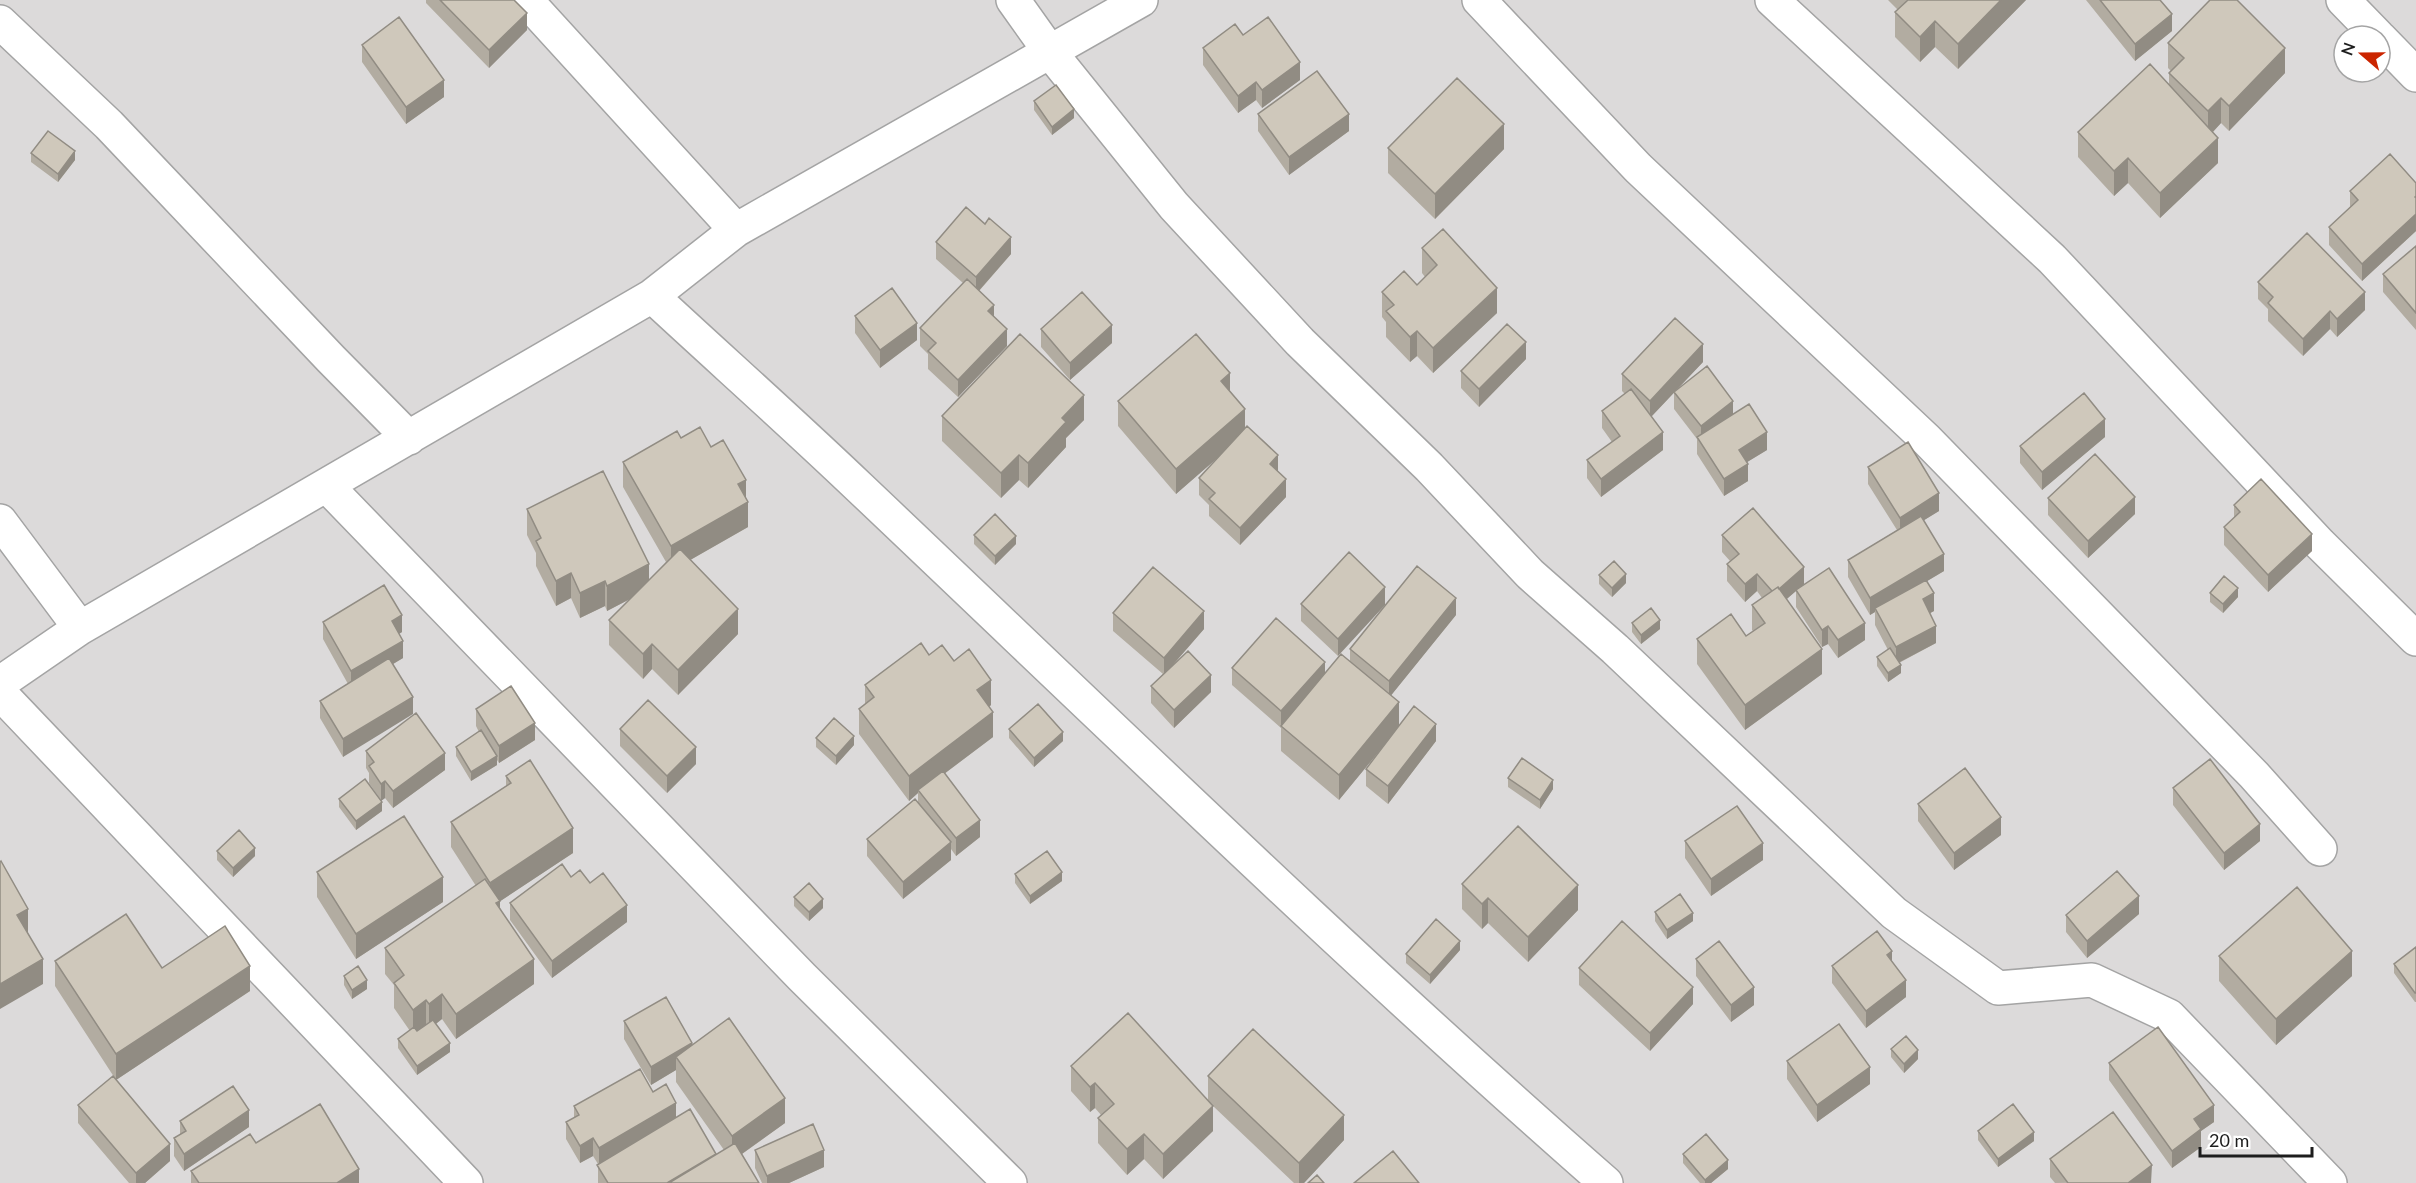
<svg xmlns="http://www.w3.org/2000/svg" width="2416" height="1183" viewBox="0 0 2416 1183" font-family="Lato,sans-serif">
  <rect width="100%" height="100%" fill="#efede2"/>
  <!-- residential -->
  <path fill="#dcdada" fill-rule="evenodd" d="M0,0H2416V1183H0ZM2344,36H2380V72H2344Z"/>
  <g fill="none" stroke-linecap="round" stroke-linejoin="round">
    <defs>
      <path id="minor" d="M526,0L736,230
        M1013,0L1050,52L1174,206L1300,342L1429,467L1530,574L1615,649L1894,913L1998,988L2092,980L2169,1016L2330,1183
        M1479,0L1638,168L1926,439L2254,775L2320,849
        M1772,0L2052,259L2320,544L2416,639
        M2343,0L2378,36
        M0,22L109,125L331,359L409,438
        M2380,38L2416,75
        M652,296C721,360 791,422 859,487C1106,721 1350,959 1606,1183
        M327,486L802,977L1010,1183
        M0,521L80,628
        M0,683L80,628L652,296L736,230L1141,0
        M0,693L466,1183"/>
    </defs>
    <!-- minor casing -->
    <use href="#minor" stroke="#a4a4a4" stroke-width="36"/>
    <!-- minor -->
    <use href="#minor" stroke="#fff" stroke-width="33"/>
  </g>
  <!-- wall -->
  <path fill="#b2aca1" d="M426,0H514L527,30L489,68L426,3Z
    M1888,0H2026L1958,69L1935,47L1920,62L1895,37V12L1898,10Z
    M2086,0H2160L2172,31L2135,61Z
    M1243,35L1300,80L1262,108L1256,100L1238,113L1203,65V48Z
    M2168,43L2285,73L2229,131L2221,123L2213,132L2218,163L2160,218L2128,183L2114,196L2078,157V132L2169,84V73L2171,71L2168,68Z
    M362,45L444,97L406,124L362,62Z
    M1034,101L1074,118L1052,135L1034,110Z
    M1258,114L1349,131L1289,175L1258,131Z
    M1388,148L1504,149L1435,219L1388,173Z
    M31,153L75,160L58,182L31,162Z
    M2416,183V231L2362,281L2329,245V227L2350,207V191Z
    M936,242L1011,254L979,291L994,316L1007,346L958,397L928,369V354L920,346V328L963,283L936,259Z
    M2416,246V330L2383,292V274Z
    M1422,248L1497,313L1433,373L1417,356L1410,362L1386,337V322L1382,317V292L1417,285L1425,277L1422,273Z
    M2258,282L2365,310L2337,337L2330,329L2303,356L2268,321V309L2258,299Z
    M855,316L917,340L880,368L855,333Z
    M1041,329L1112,343L1070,380L1041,347Z
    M1526,359L1479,407L1461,388V371Z
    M1703,362L1651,417L1663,450L1601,497L1587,478V460L1612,442L1602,428V411L1625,394L1622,391V374Z
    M1230,391L1245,428L1278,472L1286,497L1240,545L1209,516V505L1199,495V478L1217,458L1176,494L1118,426V401Z
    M1674,392L1767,450L1747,462L1748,481L1724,496L1697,454V439L1674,409Z
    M942,416L1084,420L1066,438V447L1028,488L1019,480L1001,498L942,441Z
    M2105,437L2042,490L2020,463V446Z
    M681,438L711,447L746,498L748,527L690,560L738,634L678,695L652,669L643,679L609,645V620L630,599L607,611L605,606L580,618L571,598L556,606L536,566V553L527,535V509L649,580L666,562L623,487V462Z
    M1868,467L1939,511L1924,520L1944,571L1927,581L1934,611L1930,613L1936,643L1899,663L1901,673L1888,682L1877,666V657L1888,650L1875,625V612L1870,615L1848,577V560L1897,530L1868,484Z
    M2048,498L2135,514L2088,558L2048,515Z
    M2234,505L2312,551L2268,592L2224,545V527L2234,518Z
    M974,535L1016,544L995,565L974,544Z
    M1722,535L1804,584L1865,640L1838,658L1828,644L1822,647L1796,607V591L1786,599L1822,674L1745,730L1697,664V639L1746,636L1753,631L1752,630V605L1762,598L1757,591L1745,602L1727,581V564L1730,561L1722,552Z
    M1349,552L1338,656L1301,621V604Z
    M1599,575L1626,583L1612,597L1599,584Z
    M2210,593L2238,597L2223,613L2210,602Z
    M1113,613L1204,629L1172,666L1211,692L1174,728L1151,703V686L1163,674L1113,631Z
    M1456,615L1391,695L1399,725L1436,741L1388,804L1366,786V769L1381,749L1339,800L1281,751V728L1232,685V668L1325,674L1350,661V649Z
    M323,622L402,632L399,634L403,658L393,664L343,757L320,718V701L348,684L323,639Z
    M1632,623L1660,629L1641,644L1632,632Z
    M929,655L954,661L991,705L989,707L993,737L944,774L980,837L956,856L951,849V860L903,899L867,856V839L918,803V793L909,801L859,734V709L865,704V685Z
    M476,709L535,740L499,763L497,760V765L471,781L456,756V747L479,732L476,726Z
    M620,729L696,764L667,793L620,746Z
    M1009,729L1063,741L1034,767L1009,738Z
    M816,738L854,745L836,765L816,747Z
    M366,751L445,770L393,808L385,798L381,801L382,811L356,830L339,807V799L381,800L369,783V773L366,768Z
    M506,776L573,853L500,901V908L534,984L456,1039L442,1019L436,1024L450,1052L417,1075L398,1048V1039L410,1031L394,1008V985L385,974V948L476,886L451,847V822L506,786Z
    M1508,778L1553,789L1540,809L1508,787Z
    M2173,788L2260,841L2224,870L2173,805Z
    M1918,804L2001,835L1954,870L1918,821Z
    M1685,841L1763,860L1711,896L1685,858Z
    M217,851L255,856L233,877L217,860Z
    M317,872L443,902L356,959L317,897Z
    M1015,874L1062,881L1030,904L1015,883Z
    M571,877L590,883L627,922L552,978L510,920V903Z
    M1462,884L1578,910L1528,962L1488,923L1482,929L1462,909Z
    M794,897L823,908L809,921L794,906Z
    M1655,912L1693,921L1667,939L1655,921Z
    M2139,914L2087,958L2066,932V915Z
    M2416,947V1002H2415L2394,973V964Z
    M1460,950L1430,984L1406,963V954Z
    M2219,956L2352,976L2276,1045L2219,981Z
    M1696,959L1754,1005L1731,1022L1696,976Z
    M55,961L162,968L250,991L116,1080L55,986Z
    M1892,961L1906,997L1866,1028L1832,983V966Z
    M1579,968L1693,1004L1650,1051L1579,985Z
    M344,976L367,989L352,999L344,985Z
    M624,1021L692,1045L785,1123L742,1154L759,1183H598V1164L593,1156L580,1163L566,1139V1122L574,1118V1106L653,1092L676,1117L716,1155L724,1150L676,1082V1070L651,1085L624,1039Z
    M1891,1049L1918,1059L1904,1073L1891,1057Z
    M1787,1061L1870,1084L1817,1122L1787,1079Z
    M2109,1063L2214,1122L2201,1131V1147L2172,1168L2109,1080Z
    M1071,1066L1208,1100V1076L1344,1140L1304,1183H1294L1213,1106V1131L1163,1179L1144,1159L1127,1175L1098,1143V1118L1101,1115L1095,1108L1090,1112L1071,1091Z
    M78,1105L170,1161L145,1183H129L78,1123Z
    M180,1121L249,1127L184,1171L174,1156V1138L180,1135Z
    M1978,1131L2034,1141L1998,1167L1978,1140Z
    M256,1143L359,1183H191V1171Z
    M755,1150L824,1167L789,1183H762L755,1168Z
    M1683,1154L1728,1169L1711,1183H1700L1683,1163Z
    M2050,1159L2152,1182L2055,1183L2050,1177Z"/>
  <!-- shaded-wall -->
  <path fill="#918c83" d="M2001,0H2026L1958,69V44Z
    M527,13V30L489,68V50Z
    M2172,14V31L2135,61V44Z
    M1935,21V47L1920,62V37Z
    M2285,48V73L2229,131V106Z
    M1300,62V80L1262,108V90Z
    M444,80V97L406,124V107Z
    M1256,82V100L1238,113V96Z
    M2221,98V123L2208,137V111Z
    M1074,109V118L1052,135V127Z
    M1349,114V131L1289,175V157Z
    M1504,124V149L1435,219V194Z
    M2218,138V163L2160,218V193Z
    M75,151V160L58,182V174Z
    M2128,158V183L2114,196V171Z
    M2416,214V231L2362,281V264Z
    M1011,237V254L976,294V277Z
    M1497,288V313L1433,373V348Z
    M2365,292V310L2337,337V319Z
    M994,305V322L988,311Z
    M2330,311V329L2303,356V339Z
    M917,323V340L880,368V350Z
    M1112,325V343L1070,380V363Z
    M1007,329V346L958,397V380Z
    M1417,331V356L1410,362V337Z
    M1526,342V359L1479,407V389Z
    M1703,344V362L1650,418V401Z
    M1230,373V398L1221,381Z
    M1084,395V420L1066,438V447L1028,488V463L1062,418Z
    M1733,401V418L1701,444V426Z
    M1245,409V434L1176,494V469Z
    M2105,419V437L2042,490V472Z
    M1663,432V450L1601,497V479Z
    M1767,432V450L1739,467V450Z
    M1019,455V480L1001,498V473Z
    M1278,455V473L1270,464Z
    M1748,464V481L1724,496V479Z
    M1286,479V497L1240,545V528Z
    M746,480V503L748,502V527L671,571V546L738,484Z
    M1939,493V511L1900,535V518Z
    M2135,497V514L2088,558V541Z
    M2312,534V551L2268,592V575Z
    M1016,536V544L995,565V556Z
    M1944,554V571L1877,611L1875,608V612L1870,615V598Z
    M649,564V589L607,611V586Z
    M1804,567V584L1773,611V593Z
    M571,573V598L556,606V581Z
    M1626,574V583L1612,597V588Z
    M1757,574V591L1745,602V584Z
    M605,581V606L580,618V593Z
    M1385,587V605L1338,656V639Z
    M2238,588V597L2223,613V604Z
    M1934,593V611L1923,617V599Z
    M1456,598V615L1389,698V681Z
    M738,609V634L678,695V670Z
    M1204,611V629L1164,675V658Z
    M402,615V632L392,638V621Z
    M1660,620V629L1641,644V635Z
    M1865,623V640L1838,658V640Z
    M1828,626V644L1822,647V630Z
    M1936,626V643L1896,664V647Z
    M403,641V658L351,689V671Z
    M652,644V669L643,679V654Z
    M1822,649V674L1745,730V705Z
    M1325,662V679L1281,726V729V711Z
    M1901,665V673L1888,682V673Z
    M1211,675V692L1174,728V710Z
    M991,680V705L977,716V690Z
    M413,697V714L343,757V739Z
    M1399,702V727L1339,800V775Z
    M993,712V737L920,792L918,790V793L909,801V776Z
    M535,723V740L499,763V746Z
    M1436,724V741L1388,804V786Z
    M1063,732V741L1034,767V758Z
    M854,736V745L836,765V756Z
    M696,747V764L667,793V776Z
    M445,753V770L393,808V791Z
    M497,756V765L471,781V772Z
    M1553,780V789L1540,809V800Z
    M385,781V798L381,801V784Z
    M382,802V811L356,830V821Z
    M2001,817V835L1954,870V853Z
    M980,820V837L956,856V838Z
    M2260,824V841L2224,870V853Z
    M573,828V853L499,902L500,901V926L490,908V883Z
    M951,842V860L903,899V882Z
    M1763,843V860L1711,896V879Z
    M255,848V856L233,877V868Z
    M1062,872V881L1030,904V896Z
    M443,877V902L356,959V934Z
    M1578,885V910L1528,962V937Z
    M2139,896V914L2087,958V941Z
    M1488,898V923L1482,929V904Z
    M823,899V908L809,921V912Z
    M627,905V922L552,978V961Z
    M28,909V934L17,915Z
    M1693,913V921L1667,939V930Z
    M1460,941V950L1430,984V975Z
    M1892,951V968L1887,955Z
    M2352,951V976L2276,1045V1019Z
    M43,959V984L0,1009V984Z
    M534,959V984L456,1039V1014Z
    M250,966V991L116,1080V1054Z
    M367,980V989L352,999V990Z
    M1906,980V997L1866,1028V1011Z
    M1693,987V1004L1650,1051V1033Z
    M1754,987V1005L1731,1022V1005Z
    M442,994V1019L429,1029V1004Z
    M426,1000V1025L413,1035V1010Z
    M450,1043V1052L417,1075V1066Z
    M692,1043V1061L676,1057V1070L651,1085V1067Z
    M1918,1050V1059L1904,1073V1064Z
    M1870,1067V1084L1817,1122V1105Z
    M1095,1083V1108L1090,1112V1087Z
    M785,1098V1123L732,1161V1136Z
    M676,1103V1121L599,1166V1148Z
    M2214,1105V1122L2201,1131V1147L2172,1168V1151L2194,1119Z
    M1213,1106V1131L1163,1179V1154Z
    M249,1110V1127L184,1171V1154Z
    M1344,1115V1140L1304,1183H1299V1163Z
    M2034,1132V1141L1998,1167V1159Z
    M1144,1134V1159L1127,1175V1149Z
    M593,1138V1156L580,1163V1146Z
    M170,1144V1161L145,1183H136V1173Z
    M824,1150V1167L789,1183H767V1176Z
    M716,1154V1171L696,1183H667Z
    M1728,1160V1169L1711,1183H1705V1180Z
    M2152,1165L2151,1183H2128Z
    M359,1169V1183H337Z"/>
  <!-- building -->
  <path fill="#cfc8bb" stroke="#918c83" stroke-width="1.5" d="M440,0H514L527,13L489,50Z
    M1908,0H2001L1958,44L1935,21L1920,37L1895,12Z
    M2100,0H2160L2172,14L2135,44Z
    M2210,0H2237L2285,48L2229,106L2221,98L2208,111L2169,73L2184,58L2168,43Z
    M399,17L444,80L406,107L362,45Z
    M1268,17L1300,62L1262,90L1256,82L1238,96L1203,48L1235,24L1243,35Z
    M2150,64L2218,138L2160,193L2128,158L2114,171L2078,132Z
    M1317,71L1349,114L1289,157L1258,114Z
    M1457,78L1504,124L1435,194L1388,148Z
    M1056,85L1074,109L1052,127L1034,101Z
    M48,131L75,151L58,174L31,153Z
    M2390,154L2416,183V196L2415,197L2416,198V214L2362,264L2329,227L2358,200L2350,191Z
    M966,207L985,224L989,218L1011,237L976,277L936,242Z
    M1443,229L1497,288L1433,348L1417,331L1410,337L1386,311L1394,305L1382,292L1404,271L1417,285L1437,265L1422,248Z
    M2307,233L2365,292L2337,319L2330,311L2303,339L2268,303L2273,297L2258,282Z
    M2416,246V313L2383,274Z
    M967,279L994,305L988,311L1007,329L958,380L928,351L936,343L920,328Z
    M892,288L917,323L880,350L855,316Z
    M1082,292L1112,325L1070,363L1041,329Z
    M1675,318L1703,344L1650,401L1622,374Z
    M1507,324L1526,342L1479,389L1461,371Z
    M1020,334L1084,395L1062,418L1066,422L1028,463L1019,455L1001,473L942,416Z
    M1196,334L1230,373L1221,381L1245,409L1176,469L1118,401Z
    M1707,366L1733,401L1701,426L1674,392Z
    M1631,389L1663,432L1601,479L1587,460L1620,436L1602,411Z
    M2084,393L2105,419L2042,472L2020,446Z
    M1749,404L1767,432L1739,450L1748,464L1724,479L1697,437Z
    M1247,426L1278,455L1270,464L1286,479L1240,528L1209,499L1215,493L1199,478Z
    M700,427L711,447L723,440L746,480L738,484L748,502L671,546L623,462L677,431L681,438Z
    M1908,442L1939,493L1900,518L1868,467Z
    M2095,454L2135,497L2088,541L2048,498Z
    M603,471L649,564L607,586L605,581L580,593L571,573L556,581L536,541L541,538L527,509Z
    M2261,479L2312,534L2268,575L2224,527L2240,512L2234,505Z
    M1753,508L1804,567L1779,589L1778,587L1772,591L1757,574L1745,584L1727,564L1739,554L1722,535Z
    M995,514L1016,536L995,556L974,535Z
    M1921,516L1944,554L1870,598L1848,560Z
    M680,549L738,609L678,670L652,644L643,654L609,620Z
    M1349,552L1385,587L1338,639L1301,604Z
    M1614,561L1626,574L1612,588L1599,575Z
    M1417,566L1456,598L1389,681L1350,649Z
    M1153,567L1204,611L1164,658L1113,613Z
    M1829,568L1865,623L1838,640L1828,626L1822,630L1796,590Z
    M2224,576L2238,588L2223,604L2210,593Z
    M1926,580L1934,593L1923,599L1936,626L1896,647L1875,608Z
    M384,585L402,615L392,621L403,641L351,671L323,622Z
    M1778,587L1822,649L1745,705L1697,639L1731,614L1746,636L1765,623L1752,605Z
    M1651,608L1660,620L1641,635L1632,623Z
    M1276,618L1325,662L1281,711L1232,668Z
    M921,643L929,655L942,645L954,661L969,649L991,680L977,690L993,712L909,776L859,709L874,697L865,685Z
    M1890,648L1901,665L1888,673L1877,657Z
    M1188,651L1211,675L1174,710L1151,686Z
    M1341,654L1399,702L1339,775L1281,726Z
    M389,658L413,697L343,739L320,701Z
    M511,686L535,723L499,746L476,709Z
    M648,700L696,747L667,776L620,729Z
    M1038,704L1063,732L1034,758L1009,729Z
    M1414,706L1436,724L1388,786L1366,769Z
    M416,713L445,753L393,791L385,781L381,784L369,766L374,762L366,751Z
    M834,718L854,736L836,756L816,738Z
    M481,730L497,756L471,772L456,747Z
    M1522,758L1553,780L1540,800L1508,778Z
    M2210,759L2260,824L2224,853L2173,788Z
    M530,760L573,828L490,883L451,822L511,783L506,776Z
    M1965,768L2001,817L1954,853L1918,804Z
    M943,771L980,820L956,838L918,790Z
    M365,779L382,802L356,821L339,799Z
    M915,799L951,842L903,882L867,839Z
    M1737,806L1763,843L1711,879L1685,841Z
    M404,816L443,877L356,934L317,872Z
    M1518,826L1578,885L1528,937L1488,898L1482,904L1462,884Z
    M239,830L255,848L233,868L217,851Z
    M1047,851L1062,872L1030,896L1015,874Z
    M1,861L28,909L17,915L43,959L0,984V862Z
    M562,864L571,877L580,870L590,883L603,873L627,905L552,961L510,903Z
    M2117,871L2139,896L2087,941L2066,915Z
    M485,879L500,901L496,903L534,959L456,1014L442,994L429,1004L426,1000L413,1010L394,983L404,975L385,948Z
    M809,883L823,899L809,912L794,897Z
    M2297,887L2352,951L2276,1019L2219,956Z
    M1680,894L1693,913L1667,930L1655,912Z
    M126,914L162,968L225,926L250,966L116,1054L55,961Z
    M1436,919L1460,941L1430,975L1406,954Z
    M1622,921L1693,987L1650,1033L1579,968Z
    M1877,931L1892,951L1887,955L1906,980L1866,1011L1832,966Z
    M1719,941L1754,987L1731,1005L1696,959Z
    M2416,947V993H2415L2394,964Z
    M358,966L367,980L352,990L344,976Z
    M666,997L692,1043L651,1067L624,1021Z
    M1128,1013L1213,1106L1163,1154L1144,1134L1127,1149L1098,1118L1114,1104L1095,1083L1090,1087L1071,1066Z
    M729,1018L785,1098L732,1136L676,1057Z
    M433,1020L450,1043L417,1066L398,1039L414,1027L417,1031Z
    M1839,1024L1870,1067L1817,1105L1787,1061Z
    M2158,1027L2214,1105L2194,1119L2201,1129L2172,1151L2109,1063Z
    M1253,1029L1344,1115L1299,1163L1208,1076Z
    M1906,1036L1918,1050L1904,1064L1891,1049Z
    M640,1069L653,1092L666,1084L676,1103L599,1148L593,1138L580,1146L566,1122L579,1115L574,1106Z
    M113,1076L170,1144L136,1173L78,1105Z
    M233,1086L249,1110L184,1154L174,1138L186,1131L180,1121Z
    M320,1104L359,1169L337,1183H199L191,1171L250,1134L256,1143Z
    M2013,1104L2034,1132L1998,1159L1978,1131Z
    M690,1109L716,1154L667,1183H608L597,1165Z
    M2113,1112L2152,1165L2128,1183H2068L2050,1159Z
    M813,1124L824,1150L767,1176L755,1150Z
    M1706,1134L1728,1160L1705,1180L1683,1154Z
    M735,1143L759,1183H669Z
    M1393,1151L1419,1183H1354Z
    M1317,1175L1324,1183H1308Z"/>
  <!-- north arrow -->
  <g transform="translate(2362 54) rotate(290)"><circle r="28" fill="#ffffff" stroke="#a5a5a5" stroke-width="1.5"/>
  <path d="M0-4.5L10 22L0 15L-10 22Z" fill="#cb2500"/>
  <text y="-9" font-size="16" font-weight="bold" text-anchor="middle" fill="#1d1d1d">N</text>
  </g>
  <!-- scale -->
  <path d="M2200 1147v9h112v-9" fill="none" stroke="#1d1d1d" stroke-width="3"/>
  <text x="2209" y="1147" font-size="18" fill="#1d1d1d" stroke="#ffffff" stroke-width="4.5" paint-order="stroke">20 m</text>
</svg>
